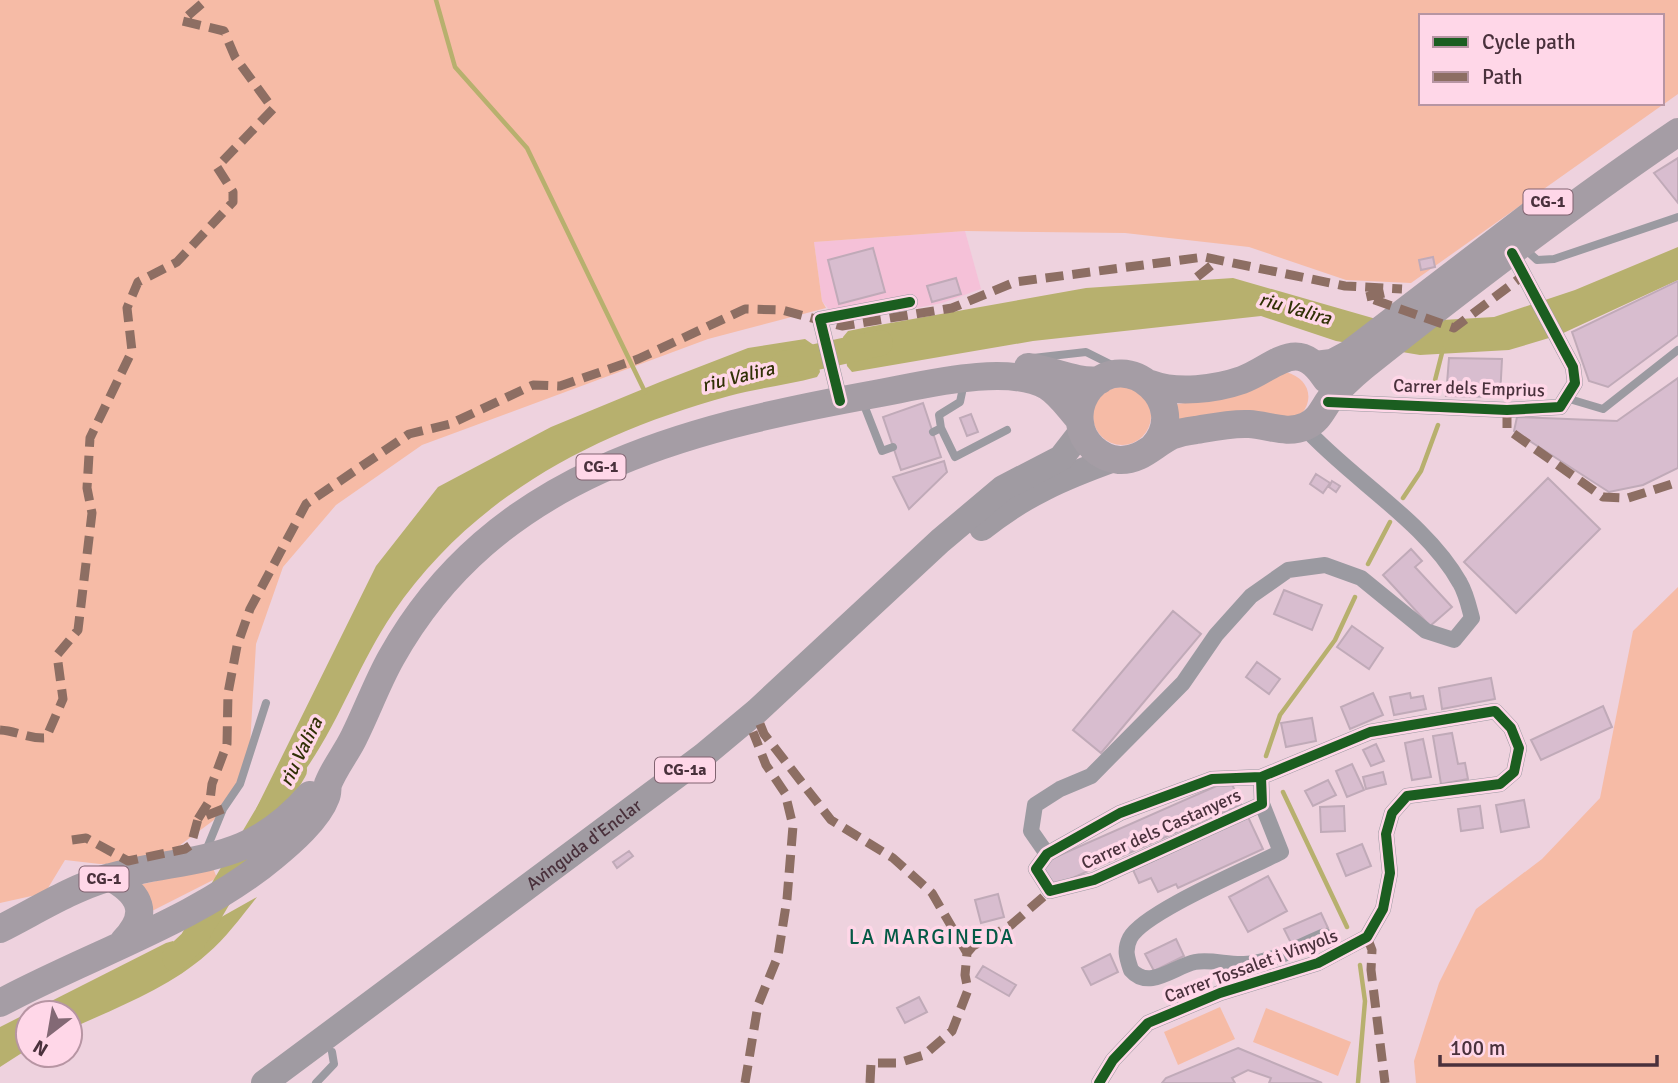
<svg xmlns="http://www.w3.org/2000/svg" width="1678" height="1083" viewBox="0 0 1678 1083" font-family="Signika,sans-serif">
  <rect width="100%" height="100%" fill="#eed2de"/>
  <!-- built -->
  <path fill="#f5c1d8" d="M965,231L981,289L942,303L840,323L822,301L814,242Z"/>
  <!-- green -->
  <path fill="#f6bba6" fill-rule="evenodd" d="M0,0H1678V94L1411,283L1346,280L1249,247L1125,233L965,231L814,242L822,301L826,308L708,339L422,445L336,505L283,567L256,644L249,762L214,820L156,863L100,864L65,860L45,893L0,903ZM1421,16H1662V103H1421Z
    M1286,372C1308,378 1316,398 1300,416L1175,421L1171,405L1236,395Z
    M1093 416a29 29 0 1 1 58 0a29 29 0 1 1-58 0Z
    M1678,587V1083H1416L1414,1061L1439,983L1476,909L1542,859L1600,798L1633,631Z
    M213,868L217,878L150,912L139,885Z
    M1220,1007L1235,1039L1178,1065L1164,1032Z
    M1266,1008L1351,1042L1338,1076L1253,1042Z"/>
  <!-- water -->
  <path fill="#b7b06e" d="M1678,247V280L1559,335L1509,350L1420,355L1336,341L1261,316L1033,341L852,372L847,366L843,337L848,331L868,327L1086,288L1233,278L1390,323L1494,317L1575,290Z
    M805,339L815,346L820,372L817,377C788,385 758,388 729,396C594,433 473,496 393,613C357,666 337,729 298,780C286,796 267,810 252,824L259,811L256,809L376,566L438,487L551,427L660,382L748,348Z
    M257,897C241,917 226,938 207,954C169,988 116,1008 70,1029V1013H28V1049L0,1067V1027L166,943L173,941L175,943Z"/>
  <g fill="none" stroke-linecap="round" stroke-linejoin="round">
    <!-- stream -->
    <path stroke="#b7b06e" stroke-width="4.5" d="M436,0L455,67L527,148L645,392
      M1432,392L1443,349
      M1403,498L1421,471L1438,425
      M1368,564L1390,522
      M1266,756L1280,715L1335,640L1355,597
      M1283,792L1347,927
      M1358,1083L1365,1001L1360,965"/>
    <!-- river -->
    <path stroke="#b7b06e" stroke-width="26" d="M784,364L880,343
      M175,958L192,942L294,770"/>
  </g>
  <!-- building -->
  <path fill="#d8bdcf" stroke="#c0aab8" stroke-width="2" d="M1678,158V203L1654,173Z
    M873,248L885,292L839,304L828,260Z
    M1433,257L1435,267L1421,270L1419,260Z
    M956,278L961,294L932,302L927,286Z
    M1678,281V335L1608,387L1589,381L1572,332Z
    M1449,358L1502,359L1500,397L1446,396Z
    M1678,378V468L1643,485L1609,492L1514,431L1517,417L1617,421Z
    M923,403L941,457L901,470L883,417Z
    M971,414L978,432L967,436L960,418Z
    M944,461L947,472L909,509L893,477Z
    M1316,474L1330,483L1323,493L1310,484Z
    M1548,478L1600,529L1516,613L1464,562Z
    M1332,481L1340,486L1336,492L1329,487Z
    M1411,549L1422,561L1415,567L1452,607L1430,626L1383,575Z
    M1284,590L1322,605L1312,630L1274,614Z
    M1173,611L1201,634L1101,753L1073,730Z
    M1352,626L1383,648L1369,669L1337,647Z
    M1257,662L1280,679L1269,694L1246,677Z
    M1491,678L1495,699L1442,709L1439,688Z
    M1373,693L1383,715L1350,729L1341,707Z
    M1410,693L1411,698L1423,696L1426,709L1394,715L1390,697Z
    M1603,706L1612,727L1541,760L1531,740Z
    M1312,718L1316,741L1286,747L1281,723Z
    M1452,733L1458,764L1465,763L1468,779L1441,784L1433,736Z
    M1423,739L1431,777L1412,780L1405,743Z
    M1376,744L1384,761L1371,766L1363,750Z
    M1352,764L1364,790L1347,797L1336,771Z
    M1383,772L1386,784L1366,789L1363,777Z
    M1230,780L1241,804L1052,887L1042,863Z
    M1328,780L1336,795L1313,806L1305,791Z
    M1524,800L1529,827L1501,832L1496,805Z
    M1344,806L1345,831L1321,832L1320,807Z
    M1480,806L1483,828L1461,831L1458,809Z
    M1248,817L1263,849L1178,888L1176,884L1158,892L1151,878L1139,883L1133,870Z
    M1362,844L1371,866L1346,876L1337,854Z
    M629,851L633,856L617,868L613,862Z
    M1268,876L1287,911L1248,932L1229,897Z
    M998,894L1004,917L981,923L975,900Z
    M1321,913L1328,928L1292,945L1284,929Z
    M1176,939L1184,956L1154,971L1145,954Z
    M1110,954L1118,972L1091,985L1082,968Z
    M983,966L1016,985L1009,996L976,977Z
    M919,997L927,1012L905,1023L897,1008Z
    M1238,1048L1322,1083H1269L1271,1078L1248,1070L1232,1078L1235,1083H1162L1166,1078Z"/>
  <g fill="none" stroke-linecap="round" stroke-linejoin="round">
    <!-- service -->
    <path stroke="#9b9aa1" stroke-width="8" d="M1524,248L1537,260L1554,259L1678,217
      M1033,358L1086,352L1116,367
      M1566,398L1603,409L1678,350
      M862,400L882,451L893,447
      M941,428L955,457L1007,430
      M933,432L941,428L939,415L960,402L964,383
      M205,853L223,809L240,784L266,703
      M316,1083L334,1064L332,1052"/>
    <!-- minor -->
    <path stroke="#9b9aa1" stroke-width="16" d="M840,401L820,319L910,302
      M1328,402L1507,410L1560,407L1575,383L1573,367L1512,253
      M1262,804L1281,852C1250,868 1144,912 1130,938C1124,950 1127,958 1131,970C1149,991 1175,966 1195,962C1211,959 1228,965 1244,964C1272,963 1300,946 1325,936
      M1047,854L1031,831L1035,805L1060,789L1091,776L1183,683L1216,635L1251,596L1288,570L1325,565L1361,578L1426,631L1454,640L1472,618C1469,607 1466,593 1460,583C1426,522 1351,479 1304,427
      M1099,1083L1113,1060L1148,1023L1220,993L1318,963L1367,937L1383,909L1390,873L1386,834L1392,813L1407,796L1500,784L1514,772L1519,748L1511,728L1495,711L1370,732L1261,777L1212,779L1120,813L1047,854L1036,869L1050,891L1094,880L1262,804L1261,777"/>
    <!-- primary -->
    <g stroke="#a09ba2" stroke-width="26">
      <path d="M982,528C1024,494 1064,477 1114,459"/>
      <path id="s1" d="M264,1083L703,756L757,711L940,541L1003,488L1061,458L1082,431"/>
    </g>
    <!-- trunk -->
    <path stroke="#a59da5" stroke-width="28" d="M1315,365L1332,363L1349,354L1540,208
      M1028,367C1053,370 1075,383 1100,380
      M1151,384C1177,394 1216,389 1242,380C1275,368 1297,334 1326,379
      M1153,447C1192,405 1128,346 1090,388C1082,398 1078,410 1080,423C1082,442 1099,458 1119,460C1141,461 1153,445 1171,436C1178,433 1188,431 1196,430C1213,427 1232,423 1249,424C1268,425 1287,435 1306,426C1319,420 1322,410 1330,399C1340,387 1352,376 1364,366C1466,285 1570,205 1678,132
      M110,877C141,894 150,914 124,941
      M0,929C34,912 70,889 107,878C189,855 247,868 310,795
      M0,1003C87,956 198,920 273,857C290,843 318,819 326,797C328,793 327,788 328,784C334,768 347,752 354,737C367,711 377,683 391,658C494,474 683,429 875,394C920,386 1006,363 1047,386C1060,394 1069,408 1079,419"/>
    <!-- quiet -->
    <path stroke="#8d6e63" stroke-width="9" stroke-dasharray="18 9" stroke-linecap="butt" d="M1197,277L1218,260
      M1384,293L1366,297L1454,328L1524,275
      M1507,410V429L1603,497L1628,498L1678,482
      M760,724L764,734L831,820L893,858L932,893L967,953
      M0,730C17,731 29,739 46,738L63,699L57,655L78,630L92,513L87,488L90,438L132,351L127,308L138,282L177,262L233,202V192L217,167L273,109L235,57L224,31L182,21L206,0
      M223,809L198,819L210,800L212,784L227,744L228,693L237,646L250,609L306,504L409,434L450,424L533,385L560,386L638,359L745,309L782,310L842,326L952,308L1015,282L1204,257L1345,286L1402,289
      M72,840L86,838L128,861L185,849L191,845L198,819
      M1367,937L1372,950L1371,970L1385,1083
      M745,1083L758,1005L778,956L787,899L793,826L785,793L766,765L753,732
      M870,1083L871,1063H898L924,1055L952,1031L968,990L965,975L967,953L973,946L1011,925L1050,891"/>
    <defs>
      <path id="cycleway" d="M840,401L820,319L910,302
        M1328,402L1507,410L1560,407L1575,383L1573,367L1512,253
        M1099,1083L1113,1060L1148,1023L1220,993L1318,963L1367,937L1383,909L1390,873L1386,834L1392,813L1407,796L1500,784L1514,772L1519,748L1511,728L1495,711L1370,732L1261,777L1212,779L1120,813L1047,854L1036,869L1050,891L1094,880L1262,804L1261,777"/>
    </defs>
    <!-- cycleway casing -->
    <use href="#cycleway" stroke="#ffd7e8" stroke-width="15"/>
    <!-- cycleway -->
    <use href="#cycleway" stroke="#1b5e20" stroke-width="10"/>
  </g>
  <g text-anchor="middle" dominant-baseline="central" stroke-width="7" stroke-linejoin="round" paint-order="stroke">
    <!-- shield labels -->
    <g fill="#ffd7e8" stroke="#806370" stroke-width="2">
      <rect x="1523.5" y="189.5" width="49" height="25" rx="5"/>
      <rect x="576.5" y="454.5" width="49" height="25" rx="5"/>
      <rect x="655" y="757.5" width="60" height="25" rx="5"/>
      <rect x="79.5" y="866.5" width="49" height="25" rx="5"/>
    </g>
    <g font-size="16" font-weight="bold" fill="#4a313c">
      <text x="1548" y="202">CG-1</text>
      <text x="601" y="467">CG-1</text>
      <text x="685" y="770">CG-1a</text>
      <text x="104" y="879">CG-1</text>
    </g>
    <!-- street labels -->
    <g font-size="18" fill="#4a313c" stroke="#ffd7e8">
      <text transform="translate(1469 388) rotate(2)">Carrer dels Emprius</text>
      <text transform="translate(1161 829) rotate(-24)">Carrer dels Castanyers</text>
      <text stroke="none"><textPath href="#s1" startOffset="399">Avinguda d'Enclar</textPath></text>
      <text transform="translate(1251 966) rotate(-20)">Carrer Tossalet i Vinyols</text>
    </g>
    <!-- water labels -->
    <g font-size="19" font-style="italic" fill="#303005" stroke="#ffd7e8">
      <text transform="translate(1295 309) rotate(16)">riu Valira</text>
      <text transform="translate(738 377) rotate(-14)">riu Valira</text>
      <text transform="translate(301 752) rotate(-64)">riu Valira</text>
    </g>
    <!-- quarter labels -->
    <g font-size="21" letter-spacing="2" fill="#045945" stroke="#ffd7e8">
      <text x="932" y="937">LA MARGINEDA</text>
    </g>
  </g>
  <!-- legend -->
  <rect x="1419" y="14" width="245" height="91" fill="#ffd7e8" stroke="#b795a3" stroke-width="2"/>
  <rect x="1433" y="37" width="35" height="10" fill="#1b5e20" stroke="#b795a3" stroke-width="2"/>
  <text x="1482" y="49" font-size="21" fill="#4a313c">Cycle path</text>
  <rect x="1433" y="72" width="35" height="10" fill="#8d6e63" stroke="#b795a3" stroke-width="2"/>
  <text x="1482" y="84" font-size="21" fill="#4a313c">Path</text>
  <!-- north arrow -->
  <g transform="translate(49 1034) rotate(211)"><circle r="33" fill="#ffd7e8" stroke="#b795a3" stroke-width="2"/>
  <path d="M0-5L12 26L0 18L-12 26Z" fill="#836975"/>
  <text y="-10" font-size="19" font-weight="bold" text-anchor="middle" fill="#4a313c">N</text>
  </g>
  <!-- scale -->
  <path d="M1440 1055v10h217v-10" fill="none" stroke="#4a313c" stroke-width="3.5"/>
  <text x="1450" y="1055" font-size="21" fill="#4a313c" stroke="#ffd7e8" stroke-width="5" paint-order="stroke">100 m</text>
</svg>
